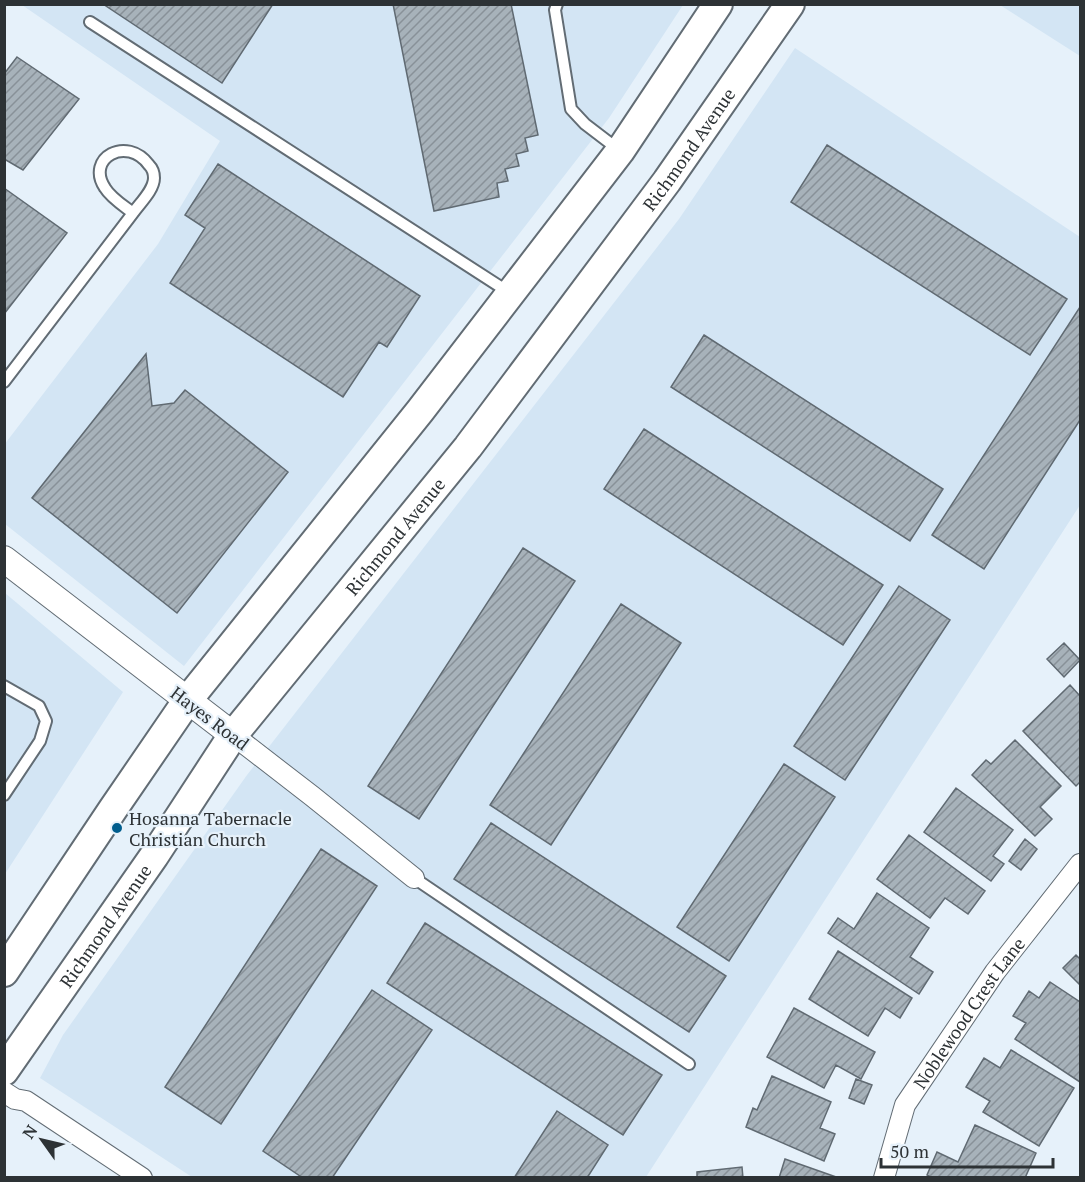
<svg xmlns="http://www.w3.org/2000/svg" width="1085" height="1182" viewBox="0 0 1085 1182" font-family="'PT Serif',serif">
  <defs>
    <pattern id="building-hatch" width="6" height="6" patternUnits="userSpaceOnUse" patternTransform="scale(1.5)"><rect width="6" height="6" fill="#a7b2ba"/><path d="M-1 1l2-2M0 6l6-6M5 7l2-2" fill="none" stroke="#889198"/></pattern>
  </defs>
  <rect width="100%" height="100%" fill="#e6f1fa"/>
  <!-- built -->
  <path fill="#d3e5f4" d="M22,5H683L609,118L184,666L5,524L4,445L158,244L220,141Z
    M1000,5H1080V56Z
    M795,48L1080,237V505L646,1177H192L40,1078L63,1035L247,775L679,219Z
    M5,593L123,692L5,874Z"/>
  <!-- building -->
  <path fill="url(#building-hatch)" stroke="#606a72" stroke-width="1.5" d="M103,4H273L222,83Z
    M393,4H511L538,135L525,138L528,151L516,154L519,166L505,169L508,181L497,183L499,197L434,211Z
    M17,57L79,99L23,170L6,160L4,162V74Z
    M827,145L1067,299L1030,355L791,202Z
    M218,164L420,296L387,347L379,342L343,397L170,283L205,228L185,215Z
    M4,188L67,233L4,314Z
    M1080,307V420L984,569L932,535Z
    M704,335L943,489L910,541L671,387Z
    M146,354L152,406L174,403L185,390L288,472L177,613L32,498Z
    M644,429L883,585L843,645L604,489Z
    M523,548L575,581L419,819L368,786Z
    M899,586L950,620L845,780L794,746Z
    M621,604L681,643L551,845L490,805Z
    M1064,643L1080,660L1064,677L1047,659Z
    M1070,685L1080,696V782L1076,786L1023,731Z
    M1015,740L1061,786L1040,807L1052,819L1035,836L972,775L986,760L991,764Z
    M784,764L835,797L729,961L677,927Z
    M956,788L1013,830L993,856L1004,864L991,881L924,832Z
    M491,823L726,976L689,1032L454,879Z
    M909,835L985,891L968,914L945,898L930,918L877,879Z
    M1025,839L1037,849L1021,870L1009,861Z
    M321,849L377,886L221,1124L165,1087Z
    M877,893L929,928L910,957L933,972L919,994L828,933L838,918L854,929Z
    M425,923L662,1075L623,1135L387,983Z
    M838,951L912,998L900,1018L885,1008L868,1036L809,999Z
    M1076,955L1080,959V985L1063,968Z
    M1050,982L1080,1002V1082L1015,1039L1026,1023L1013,1016L1029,991L1039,998Z
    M372,990L432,1030L332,1178H303L263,1151Z
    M794,1008L875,1052L861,1079L836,1065L824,1088L767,1057Z
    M1011,1050L1074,1088L1039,1146L983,1112L990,1101L966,1087L984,1058L1000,1068Z
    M772,1076L831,1102L820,1128L835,1134L824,1161L746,1127L753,1108L757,1110Z
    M856,1079L872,1085L864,1104L849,1098Z
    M557,1111L608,1145L587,1178H514Z
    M975,1125L1036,1153L1025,1178H932L927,1175L937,1152L958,1162Z
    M785,1159L839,1178H779Z
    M742,1167L743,1178H697V1172Z"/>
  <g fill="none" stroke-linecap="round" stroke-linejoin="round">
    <defs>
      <path id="service" d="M557,4L555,10L571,109L585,124L619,150
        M90,22L510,293
        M4,382L133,213C140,203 154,190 154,178C154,173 152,168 149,165C127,135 85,158 105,188C111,198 124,206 133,213
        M4,686L39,706L46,721L40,741L4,795
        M414,878L689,1064"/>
      <g id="minor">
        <path d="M233,735L312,796L414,878"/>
        <path d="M4,1092L15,1099L26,1101L142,1178"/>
        <path id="s1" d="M884,1178L905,1105L995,972L1080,864"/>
      </g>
      <path id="tertiary" d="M4,559L233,735"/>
      <g id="secondary">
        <path d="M4,972L113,809L187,701L420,411L620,151L718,4"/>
        <path id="s2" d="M4,1071L154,856L233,735L468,447L667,181L790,4"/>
      </g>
    </defs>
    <!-- service casing -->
    <use href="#service" stroke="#626c74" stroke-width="14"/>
    <!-- minor casing -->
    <use href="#minor" stroke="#626c74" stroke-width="22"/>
    <!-- tertiary casing -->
    <use href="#tertiary" stroke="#626c74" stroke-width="28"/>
    <!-- secondary casing -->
    <use href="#secondary" stroke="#626c74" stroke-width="32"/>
    <!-- service -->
    <use href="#service" stroke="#fff" stroke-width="10"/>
    <!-- minor -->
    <use href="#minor" stroke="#fff" stroke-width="20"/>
    <!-- tertiary -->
    <use href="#tertiary" stroke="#fff" stroke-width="26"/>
    <!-- secondary -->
    <use href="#secondary" stroke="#fff" stroke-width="28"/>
  </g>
  <!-- markers -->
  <circle fill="#005d8d" stroke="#e6f1fa" stroke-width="2" cx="117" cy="828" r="6"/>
  <g text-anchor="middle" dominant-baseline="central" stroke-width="4.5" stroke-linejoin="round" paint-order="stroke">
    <!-- street labels -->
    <g font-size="18" fill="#2d3235" stroke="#e6f1fa">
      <text stroke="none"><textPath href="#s2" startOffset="1149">Richmond Avenue</textPath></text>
      <text stroke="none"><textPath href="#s2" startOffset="663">Richmond Avenue</textPath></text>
      <text transform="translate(210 718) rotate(37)">Hayes Road</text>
      <text stroke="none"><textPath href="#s2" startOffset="177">Richmond Avenue</textPath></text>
      <text stroke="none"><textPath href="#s1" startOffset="188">Noblewood Crest Lane</textPath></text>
    </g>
    <!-- poi labels -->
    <g font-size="18" fill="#2d3235" stroke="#e6f1fa" text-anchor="start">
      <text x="129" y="818">Hosanna Tabernacle<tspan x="129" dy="21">Christian Church</tspan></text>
    </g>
  </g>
  <!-- border -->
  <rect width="1085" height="1182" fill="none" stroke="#2d3235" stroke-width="12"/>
  <!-- north arrow -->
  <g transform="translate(42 1140) rotate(304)" stroke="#e6f1fa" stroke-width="4.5" paint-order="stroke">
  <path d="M0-4.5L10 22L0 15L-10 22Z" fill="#2d3235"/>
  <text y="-9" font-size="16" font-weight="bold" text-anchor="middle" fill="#2d3235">N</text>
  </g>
  <!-- scale -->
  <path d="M881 1158v9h172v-9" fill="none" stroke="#2d3235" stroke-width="3"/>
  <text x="890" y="1158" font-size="18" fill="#2d3235" stroke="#e6f1fa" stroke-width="4.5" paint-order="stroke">50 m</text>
</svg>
